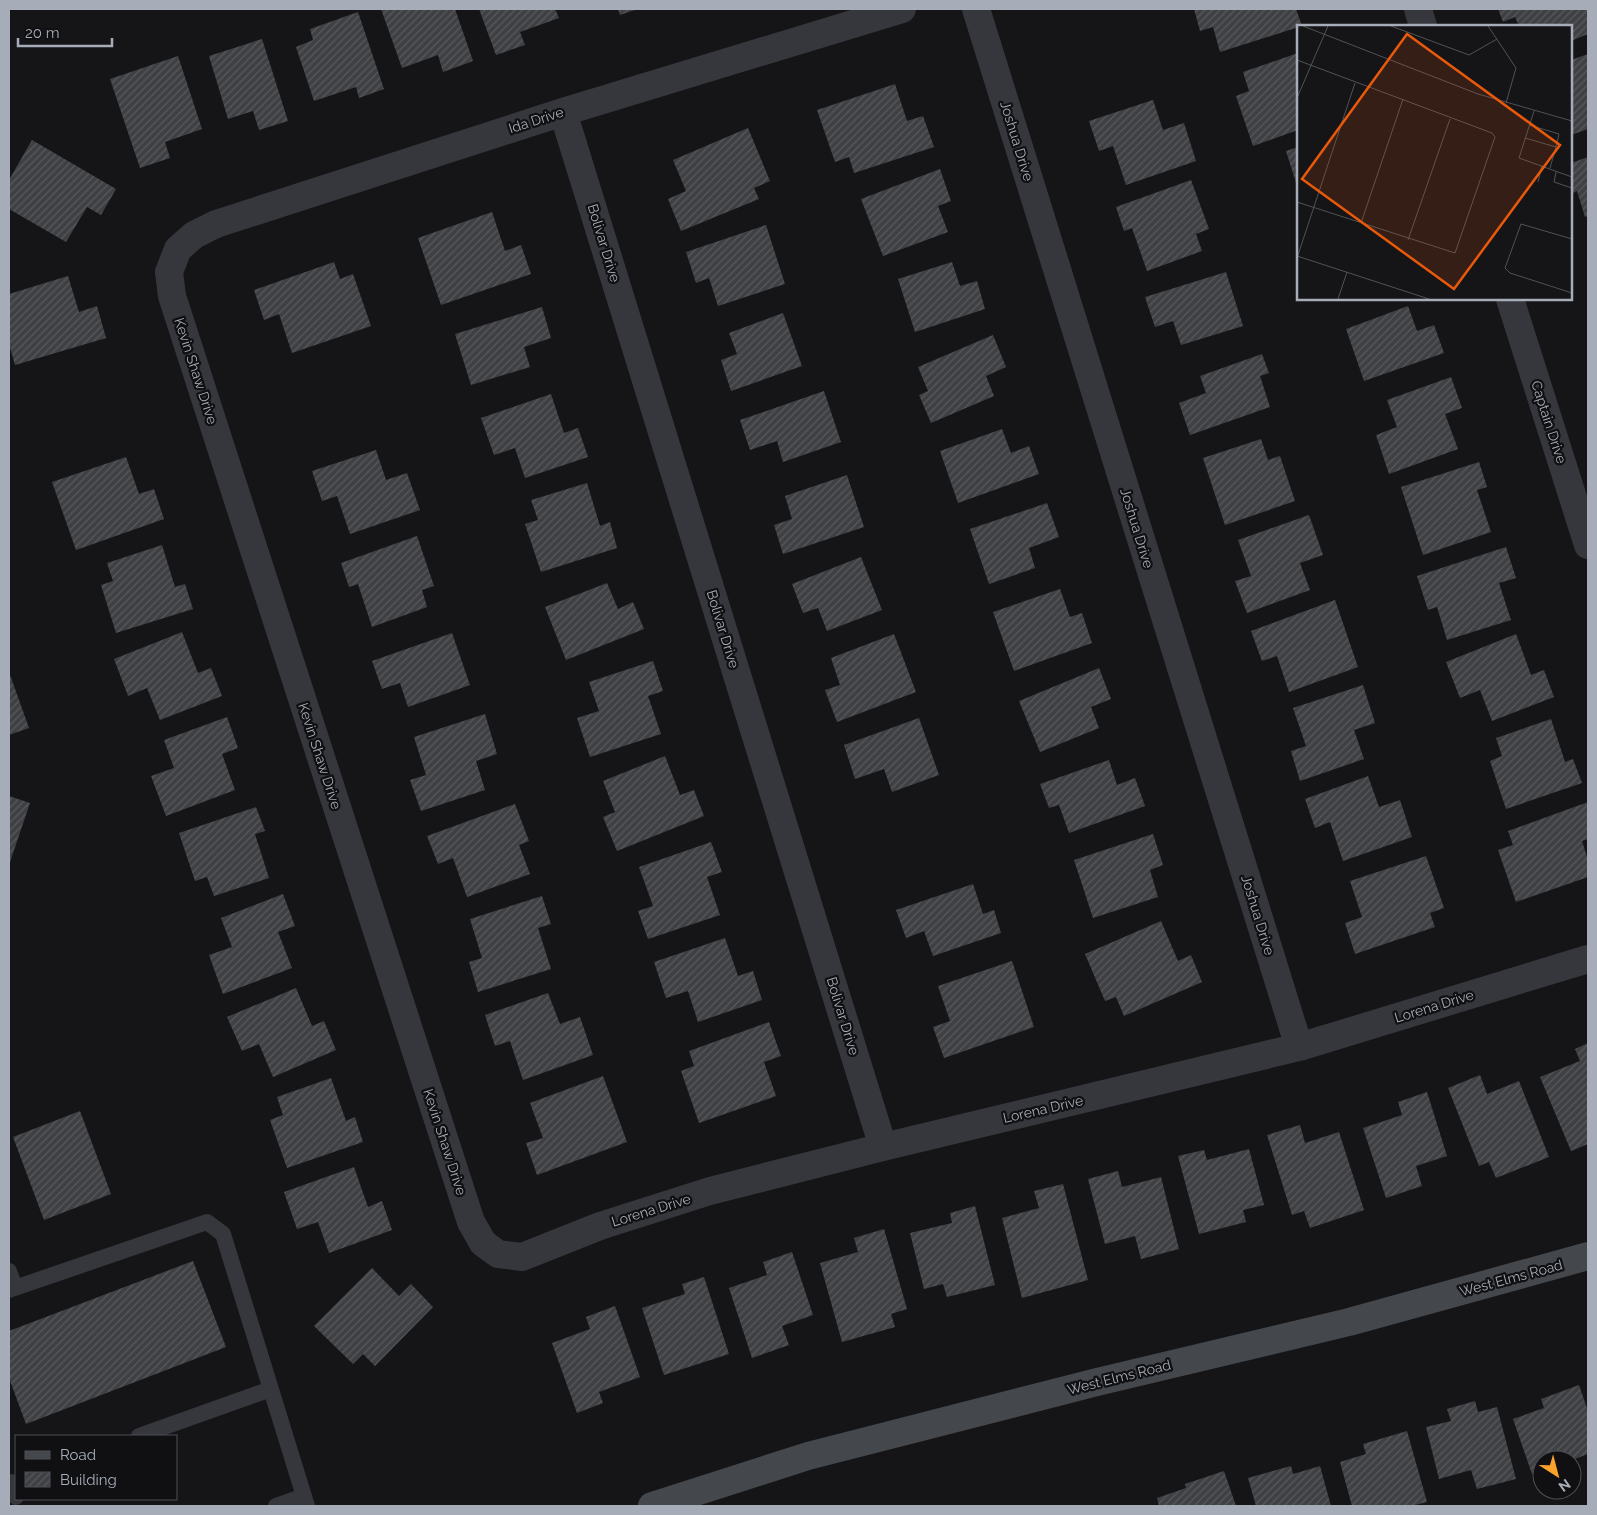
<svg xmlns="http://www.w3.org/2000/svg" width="1597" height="1515" viewBox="0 0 1597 1515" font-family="Raleway,sans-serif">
  <defs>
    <pattern id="building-hatch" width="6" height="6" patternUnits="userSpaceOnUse" patternTransform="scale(1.25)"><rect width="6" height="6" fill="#3f4044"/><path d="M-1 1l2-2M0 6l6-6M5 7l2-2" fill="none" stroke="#58595d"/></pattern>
  </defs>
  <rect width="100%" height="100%" fill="#151517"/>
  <!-- building -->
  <path fill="url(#building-hatch)" d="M381,9H455L473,61L443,72L438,55L402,68Z
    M479,9H555L559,18L520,32L525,45L496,55Z
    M618,9H638L620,15Z
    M1194,9H1296L1302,26L1220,52L1213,27L1200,31Z
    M1498,9H1588V34L1571,41V26H1519L1515,17L1503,22Z
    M358,12L384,89L359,98L356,87L314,101L296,47L313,40L310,29Z
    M262,39L288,121L259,130L253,111L228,119L209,56Z
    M1298,53V130L1253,146L1236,96L1249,91L1243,72Z
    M1588,54V129L1571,135V60Z
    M178,56L202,129L165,142L170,158L140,168L110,79Z
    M895,84L907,121L923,116L934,147L854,173L849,157L835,162L817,110Z
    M1153,100L1163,130L1184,123L1196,161L1126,185L1113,146L1099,151L1089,121Z
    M748,128L770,181L754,188L759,199L681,231L668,199L686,191L673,160Z
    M32,140L116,189L101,215L87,207L66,242L9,209V180Z
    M1298,147V189L1286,151Z
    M1588,157V216L1585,217L1577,191L1571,194V163Z
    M940,169L951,201L938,206L948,232L883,256L861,199Z
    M1191,180L1209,229L1196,234L1202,251L1147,271L1132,228L1124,231L1116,207Z
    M492,212L505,251L521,245L531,274L441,305L418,238Z
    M766,225L785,284L718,306L709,278L696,283L686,252Z
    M334,262L340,279L353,274L371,326L292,353L279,314L264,320L254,290Z
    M952,262L960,286L977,281L985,309L915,332L898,279Z
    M1226,272L1243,326L1181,345L1173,321L1155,327L1145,297Z
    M68,276L79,312L97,306L106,338L15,365L9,344V294Z
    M1408,306L1417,331L1434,325L1444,353L1364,381L1346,329Z
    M542,307L551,338L524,347L530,367L471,385L455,334Z
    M783,313L802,366L731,391L721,360L737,354L729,333Z
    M993,335L1006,367L986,376L994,396L931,423L919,395L928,391L918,367Z
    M1262,354L1269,373L1260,376L1270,407L1190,435L1179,403L1206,393L1200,376Z
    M1451,377L1462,408L1445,414L1458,449L1389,474L1376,435L1397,427L1387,400Z
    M824,391L841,442L783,462L777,441L750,450L740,420Z
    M551,394L564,433L578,428L588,457L525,478L515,448L494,455L481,418Z
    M1002,429L1011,453L1029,446L1039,474L958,503L940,451Z
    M1261,439L1268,460L1280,456L1295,501L1225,525L1203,458Z
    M376,450L386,480L407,473L420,510L350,534L337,496L322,501L312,471Z
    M126,457L139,494L154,489L164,519L76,550L52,482Z
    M1479,462L1487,487L1477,490L1491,532L1423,555L1401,487Z
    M847,475L864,527L783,554L774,525L792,519L785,496Z
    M587,483L600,526L610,522L617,548L541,572L525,524L538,520L531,500Z
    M1047,503L1059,537L1029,548L1035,568L989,584L970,529Z
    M1309,515L1323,555L1300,563L1310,590L1247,613L1235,581L1251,576L1238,540Z
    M417,536L434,586L422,590L427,607L372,627L358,584L349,587L341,563Z
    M162,545L175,587L185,584L193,609L116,633L101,585L113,581L107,563Z
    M1506,547L1516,578L1499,583L1511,620L1447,640L1437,607L1428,610L1417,576Z
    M861,557L882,610L827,631L818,608L803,613L792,584Z
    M607,583L618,609L633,602L644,629L566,660L545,607Z
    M1060,589L1070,617L1082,613L1092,643L1014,671L993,612Z
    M1335,600L1358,667L1289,692L1277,656L1262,661L1251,631Z
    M182,632L198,673L211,668L222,696L160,720L147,688L128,696L114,659Z
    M452,633L470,685L408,707L400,683L382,689L372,661Z
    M894,634L916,692L837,722L825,690L840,685L831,658Z
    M1516,634L1531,675L1544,670L1554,697L1492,721L1480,690L1460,698L1446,662Z
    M653,661L663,691L648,696L661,734L590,757L577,718L599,711L589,682Z
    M1099,668L1111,699L1091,707L1099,728L1040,752L1019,701Z
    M9,672L29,728L9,735Z
    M1363,685L1375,723L1354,730L1364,759L1300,781L1291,751L1306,746L1293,708Z
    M485,714L497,754L476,761L485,790L421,811L410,780L426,775L414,737Z
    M227,717L238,748L222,754L235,790L166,816L151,776L174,768L164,740Z
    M919,718L939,775L892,792L884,769L855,779L844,745Z
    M1551,719L1565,762L1573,759L1582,783L1506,809L1490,761L1502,756L1496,738Z
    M665,756L680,795L694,790L704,816L617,851L603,817L615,812L603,781Z
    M1109,760L1117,785L1135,778L1145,806L1069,833L1059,805L1049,808L1040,784Z
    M1368,776L1379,807L1400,800L1412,837L1343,861L1330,822L1315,828L1305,799Z
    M9,796L30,803L9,865Z
    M1588,802V839L1582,841L1588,860V877L1516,902L1498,850L1513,845L1508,831Z
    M515,804L529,841L519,845L530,874L467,897L453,858L438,864L427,836Z
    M256,807L265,831L255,834L269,878L214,896L207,877L195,881L179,833Z
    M1153,834L1163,865L1150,870L1158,897L1093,918L1074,860Z
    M711,842L722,872L707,877L720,915L648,939L638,911L653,906L639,867Z
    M1426,856L1444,908L1430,913L1435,927L1355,954L1345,923L1362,917L1350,881Z
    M973,884L983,914L994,910L1001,933L933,956L924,931L906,938L896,910Z
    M283,894L295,926L278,932L292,968L223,994L209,955L232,947L221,918Z
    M542,896L551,924L538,928L551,969L478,992L469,962L482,958L470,919Z
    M1161,921L1178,961L1191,955L1202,982L1124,1016L1116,997L1105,1001L1085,954Z
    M725,938L738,976L753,971L762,1000L698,1022L688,991L666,998L654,962Z
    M1012,961L1034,1027L944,1058L933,1027L950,1021L938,986Z
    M296,988L312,1026L324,1021L336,1050L273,1077L259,1044L242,1051L227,1017Z
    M548,993L560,1024L580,1017L593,1055L523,1080L510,1041L495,1046L485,1015Z
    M769,1022L781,1056L764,1062L776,1096L699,1123L681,1071L694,1066L689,1051Z
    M1588,1043V1144L1571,1151L1540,1077L1580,1061L1575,1049Z
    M1480,1075L1487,1094L1519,1081L1549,1157L1496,1178L1489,1162L1479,1166L1448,1088Z
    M603,1076L627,1142L537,1175L526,1143L543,1138L530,1103Z
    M331,1078L346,1121L355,1117L363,1142L287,1168L270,1120L283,1115L277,1097Z
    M1427,1092L1447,1156L1416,1166L1422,1186L1386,1198L1363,1128L1402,1115L1398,1102Z
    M80,1111L111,1194L44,1220L13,1137Z
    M1300,1125L1305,1143L1339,1132L1364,1210L1310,1228L1304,1211L1292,1215L1267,1135Z
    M1249,1149L1264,1205L1243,1210L1246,1222L1199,1234L1178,1156L1204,1150L1207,1160Z
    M354,1167L368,1207L382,1201L392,1230L329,1253L318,1222L297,1229L284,1192Z
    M1118,1171L1122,1187L1161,1177L1179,1249L1141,1259L1135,1236L1105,1244L1088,1179Z
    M1063,1184L1088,1280L1022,1298L1002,1218L1039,1208L1034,1191Z
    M975,1206L995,1285L947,1297L943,1284L924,1289L910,1233L952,1223L950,1213Z
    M884,1229L907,1309L891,1314L895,1327L842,1342L820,1263L858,1252L854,1238Z
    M792,1252L813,1315L782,1326L789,1345L752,1358L729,1288L767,1275L763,1262Z
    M193,1261L226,1347L26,1424L9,1378V1331Z
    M372,1268L399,1296L411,1284L433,1307L375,1366L363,1354L353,1364L314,1326Z
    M704,1277L729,1354L664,1375L642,1308L685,1294L682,1284Z
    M615,1306L640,1377L599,1392L603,1403L577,1413L552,1343L590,1329L586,1317Z
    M1579,1385L1588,1411V1454L1572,1460H1542V1471L1532,1474L1513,1419L1544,1408L1541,1399Z
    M1475,1401L1478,1412L1497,1407L1516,1479L1477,1489L1471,1470L1439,1479L1426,1427L1451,1421L1447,1409Z
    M1407,1431L1427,1502L1411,1506H1352L1340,1462L1366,1454L1363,1444Z
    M1291,1466L1293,1474L1320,1466L1331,1506H1256L1248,1478Z
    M1224,1471L1236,1506H1159L1157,1498L1186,1488L1185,1484Z"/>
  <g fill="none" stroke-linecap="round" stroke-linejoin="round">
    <!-- lane -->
    <path stroke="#36373c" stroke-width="16" d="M9,1271L15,1288
      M9,1290L207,1222L223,1234L307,1506
      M139,1436L271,1389
      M11,1482L16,1497
      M276,1506L304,1496"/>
    <!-- street -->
    <path stroke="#36373c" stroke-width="28" d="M902,9L563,112L216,224L194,235L178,249L169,272L172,296L471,1222L483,1243L498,1254L522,1257L600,1226L710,1191L883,1147L1299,1047L1588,959
      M976,9L1299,1047
      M1418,9L1423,26
      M563,112L883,1147
      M1510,299L1588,545"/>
    <!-- secondary -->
    <path stroke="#44474c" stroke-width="28" d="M652,1506L808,1456L1097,1382L1349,1322L1588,1256"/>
  </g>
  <g text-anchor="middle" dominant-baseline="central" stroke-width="4.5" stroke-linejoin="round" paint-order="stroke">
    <!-- street labels -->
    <g font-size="14" fill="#a6adb8" stroke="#101012">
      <text transform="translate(536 120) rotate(-18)">Ida Drive</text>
      <text transform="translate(1017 141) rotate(73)">Joshua Drive</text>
      <text transform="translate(604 243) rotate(73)">Bolivar Drive</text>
      <text transform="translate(196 371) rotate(72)">Kevin Shaw Drive</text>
      <text transform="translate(1549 422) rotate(72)">Captain Drive</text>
      <text transform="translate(1137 528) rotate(73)">Joshua Drive</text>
      <text transform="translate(723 629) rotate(73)">Bolivar Drive</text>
      <text transform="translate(320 756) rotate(72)">Kevin Shaw Drive</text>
      <text transform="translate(1258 915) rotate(73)">Joshua Drive</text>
      <text transform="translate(1434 1006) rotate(-17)">Lorena Drive</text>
      <text transform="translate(843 1016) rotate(73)">Bolivar Drive</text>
      <text transform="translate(1043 1109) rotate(-13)">Lorena Drive</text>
      <text transform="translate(445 1142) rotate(72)">Kevin Shaw Drive</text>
      <text transform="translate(651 1210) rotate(-17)">Lorena Drive</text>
      <text transform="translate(1511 1278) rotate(-15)">West Elms Road</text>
      <text transform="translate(1119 1377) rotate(-14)">West Elms Road</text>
    </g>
  </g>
  <!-- overview -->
  <g transform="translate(1297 25)">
    <rect width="275" height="275" fill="#151517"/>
    <path fill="none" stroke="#4f5257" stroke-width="1" d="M6,1L181,69L275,96M94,1L172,30L200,14M191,1L219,43L209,78M0,35L195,108L198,112L158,228L0,177M0,73L31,1M237,86L222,133L275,152M232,100L262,109L259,122M228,113L259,122L253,143M259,147L257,157L275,163M241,157L245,140M64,198L106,74M275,214L224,199L208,243L213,248L275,268M111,215L153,94M0,231L132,274M0,233L58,58M41,274L50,247"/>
    <path fill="#e8590c" fill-opacity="0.15" stroke="#e8590c" stroke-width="2.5" d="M110,9L263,120L157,264L5,154Z"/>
    <rect width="275" height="275" fill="none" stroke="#a6adb8" stroke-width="2.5"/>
  </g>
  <!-- border -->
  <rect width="1597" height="1515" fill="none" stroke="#a6adb8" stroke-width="20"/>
  <!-- legend -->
  <rect x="15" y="1435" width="162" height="65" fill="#101012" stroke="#4c4f54"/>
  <rect x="25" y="1451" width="25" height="8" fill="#44474c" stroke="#4c4f54"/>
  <text x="60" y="1460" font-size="15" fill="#a6adb8">Road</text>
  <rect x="25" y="1472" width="25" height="15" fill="url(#building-hatch)" stroke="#4c4f54"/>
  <text x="60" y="1485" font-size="15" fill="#a6adb8">Building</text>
  <!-- north arrow -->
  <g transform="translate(1557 1475) rotate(144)"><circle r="24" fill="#101012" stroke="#4c4f54"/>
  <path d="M0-4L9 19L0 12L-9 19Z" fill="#faa22a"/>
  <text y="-8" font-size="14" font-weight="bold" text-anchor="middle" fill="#a6adb8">N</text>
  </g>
  <!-- scale -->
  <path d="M18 38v8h94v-8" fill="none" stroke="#a6adb8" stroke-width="2.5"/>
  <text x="25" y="38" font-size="15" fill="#a6adb8" stroke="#101012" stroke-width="4" paint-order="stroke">20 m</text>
</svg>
